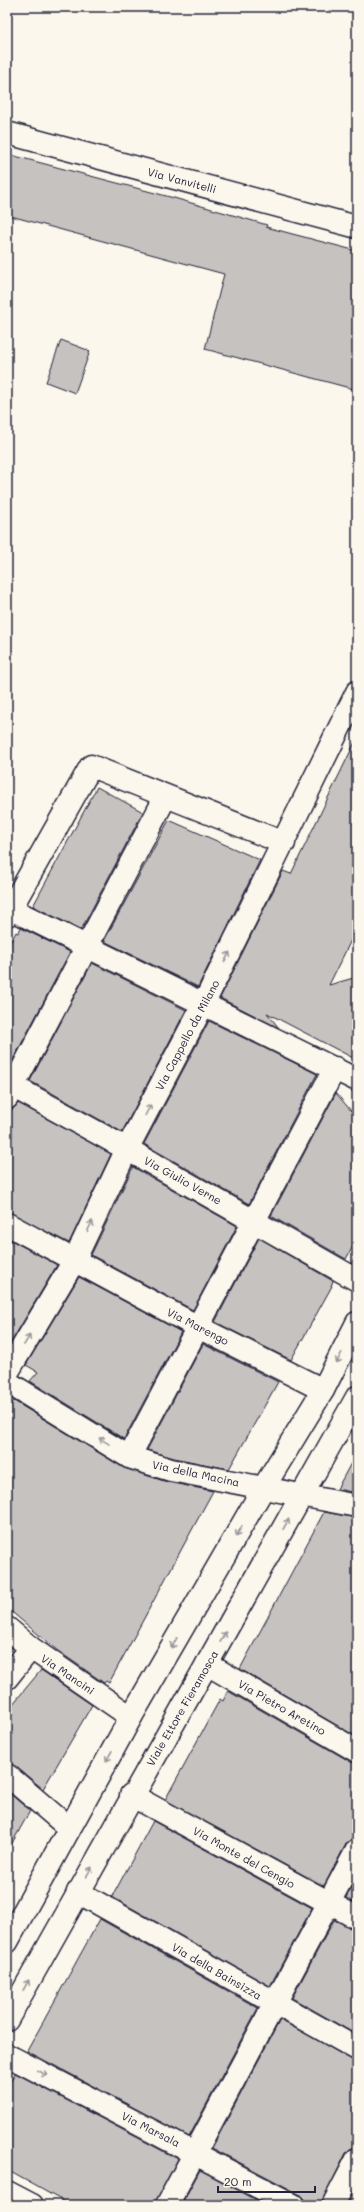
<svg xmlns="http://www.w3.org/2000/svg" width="364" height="2212" viewBox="0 0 364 2212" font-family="Mali,sans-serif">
  <rect width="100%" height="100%" fill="#fbf7ec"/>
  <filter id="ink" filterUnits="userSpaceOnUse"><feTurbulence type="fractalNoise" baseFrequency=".025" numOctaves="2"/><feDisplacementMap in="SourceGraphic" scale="8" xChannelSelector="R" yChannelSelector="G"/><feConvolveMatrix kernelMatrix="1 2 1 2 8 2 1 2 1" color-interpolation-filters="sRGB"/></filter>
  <g filter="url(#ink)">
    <!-- building -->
    <path fill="#c6c2c0" stroke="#22223b" d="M7,154L174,198L267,225L266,227L357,251V390L205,349L224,274L7,215Z
      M61,340L90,351L75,393L46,382Z
      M357,738V928L329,985L357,977V1060L267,1013L279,1028L220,998L283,871L291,874Z
      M97,787L143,812L81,930L33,906Z
      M169,820L260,860L198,987L104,941Z
      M21,928L70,952L7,1071V949L16,932L18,933Z
      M92,963L186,1010L122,1132L30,1081Z
      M209,1021L317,1074L249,1204L144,1144Z
      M336,1093L357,1118V1239L346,1259L271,1216Z
      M18,1103L111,1154L69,1243L7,1212V1110L13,1109Z
      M133,1167L237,1226L193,1310L91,1255Z
      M7,1238L57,1265L7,1349Z
      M259,1238L333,1281L331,1286H332L291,1360L215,1322Z
      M79,1277L181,1332L124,1439L30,1381L38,1372L26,1365Z
      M203,1344L278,1382L229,1469L174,1458L147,1450Z
      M14,1401L124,1468L167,1482L213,1491L109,1683L106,1681L104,1683L58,1651L7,1608V1409Z
      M357,1452V1493L337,1489Z
      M324,1512L357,1518V1737L240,1669Z
      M41,1670L92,1705L43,1789L15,1766L7,1763V1711Z
      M228,1691L351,1762L357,1763V1838L351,1839L346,1844L324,1886L165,1800L220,1699L223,1701Z
      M7,1791L30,1811L7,1852Z
      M153,1821L312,1908L270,1986L112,1897Z
      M357,1876V1904L346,1898Z
      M100,1919L258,2008L189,2137L27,2051Z
      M334,1920L357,1930V2035L292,1998Z
      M280,2020L357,2061V2147L351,2148L346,2153L321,2205H305L304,2199L299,2194L212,2148Z
      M15,2073L178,2159L155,2205H70L7,2170V2088Z
      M200,2170L266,2205H181Z
      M357,2186V2205H347Z"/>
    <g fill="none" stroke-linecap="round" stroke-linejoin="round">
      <defs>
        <path id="street" d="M7,133L357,227
          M7,907L357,1080
          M7,915L91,766L284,843
          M7,1083L127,1149L357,1280
          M7,1098L166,796
          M7,1224L198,1327L323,1390
          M7,1373L74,1261L127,1149L203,1005L357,692
          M7,1382L129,1457L171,1470L357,1506
          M129,1457L335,1068
          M7,1628L31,1648L131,1717
          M207,1664L357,1751
          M7,1678L31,1648
          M7,1775L69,1828
          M131,1795L357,1918
          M78,1892L357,2049
          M7,2055L293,2205
          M7,2192L32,2205
          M167,2205L357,1850
          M333,2205L357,2159"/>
        <path id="secondary" d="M7,1942L131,1717L264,1487L323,1390L357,1323
          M7,2020L357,1397"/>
      </defs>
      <!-- street casing -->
      <use href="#street" stroke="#22223b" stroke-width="25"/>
      <!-- secondary casing -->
      <use href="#secondary" stroke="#22223b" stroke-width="25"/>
      <!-- street -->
      <use href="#street" stroke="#fbf7ec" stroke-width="22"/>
      <!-- secondary -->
      <use href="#secondary" stroke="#fbf7ec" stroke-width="22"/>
    </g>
    <!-- one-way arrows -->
    <defs><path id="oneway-shaft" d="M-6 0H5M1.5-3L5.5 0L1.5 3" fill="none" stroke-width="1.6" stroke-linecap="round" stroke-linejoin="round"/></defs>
    <g stroke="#99979c">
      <use href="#oneway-shaft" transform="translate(227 957) rotate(-63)"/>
      <use href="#oneway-shaft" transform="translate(148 1110) rotate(-62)"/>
      <use href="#oneway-shaft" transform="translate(90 1226) rotate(-65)"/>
      <use href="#oneway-shaft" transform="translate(27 1340) rotate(-59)"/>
      <use href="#oneway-shaft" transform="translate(339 1358) rotate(117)"/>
      <use href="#oneway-shaft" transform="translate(104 1441) rotate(-148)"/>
      <use href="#oneway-shaft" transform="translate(286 1524) rotate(-61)"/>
      <use href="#oneway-shaft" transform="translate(239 1531) rotate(120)"/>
      <use href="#oneway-shaft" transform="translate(223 1637) rotate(-61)"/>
      <use href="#oneway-shaft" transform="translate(174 1643) rotate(120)"/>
      <use href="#oneway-shaft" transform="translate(109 1756) rotate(119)"/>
      <use href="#oneway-shaft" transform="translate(89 1872) rotate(-61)"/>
      <use href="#oneway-shaft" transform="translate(26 1985) rotate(-61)"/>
      <use href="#oneway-shaft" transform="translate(42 2073) rotate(27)"/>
    </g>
  </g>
  <g text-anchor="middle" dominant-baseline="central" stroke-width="3" stroke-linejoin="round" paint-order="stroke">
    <!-- street labels -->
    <g font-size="11" fill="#22223b" stroke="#fbf7ec">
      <text transform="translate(182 180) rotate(15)">Via Vanvitelli</text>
      <text transform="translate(187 1035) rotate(-62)">Via Cappello da Milano</text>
      <text transform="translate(183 1180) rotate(29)">Via Giulio Verne</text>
      <text transform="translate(198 1326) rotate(27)">Via Marengo</text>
      <text transform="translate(196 1473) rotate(12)">Via della Macina</text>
      <text transform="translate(68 1674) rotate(34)">Via Mancini</text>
      <text transform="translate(282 1707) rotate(30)">Via Pietro Aretino</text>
      <text transform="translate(182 1708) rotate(-60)">Viale Ettore Fieramosca</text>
      <text transform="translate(244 1857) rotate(29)">Via Monte del Cengio</text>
      <text transform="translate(217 1971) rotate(30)">Via della Bainsizza</text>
      <text transform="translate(151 2129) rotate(27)">Via Marsala</text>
    </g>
  </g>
  <!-- margin -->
  <rect width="364" height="2212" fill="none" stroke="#fbf7ec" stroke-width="24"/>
  <rect x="12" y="12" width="340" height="2188" fill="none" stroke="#22223b" stroke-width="1.5" filter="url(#ink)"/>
  <!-- scale -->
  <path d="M218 2186v6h97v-6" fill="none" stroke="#22223b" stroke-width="2"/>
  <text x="224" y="2186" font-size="12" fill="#22223b" stroke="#fbf7ec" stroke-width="3" paint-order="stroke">20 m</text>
</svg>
